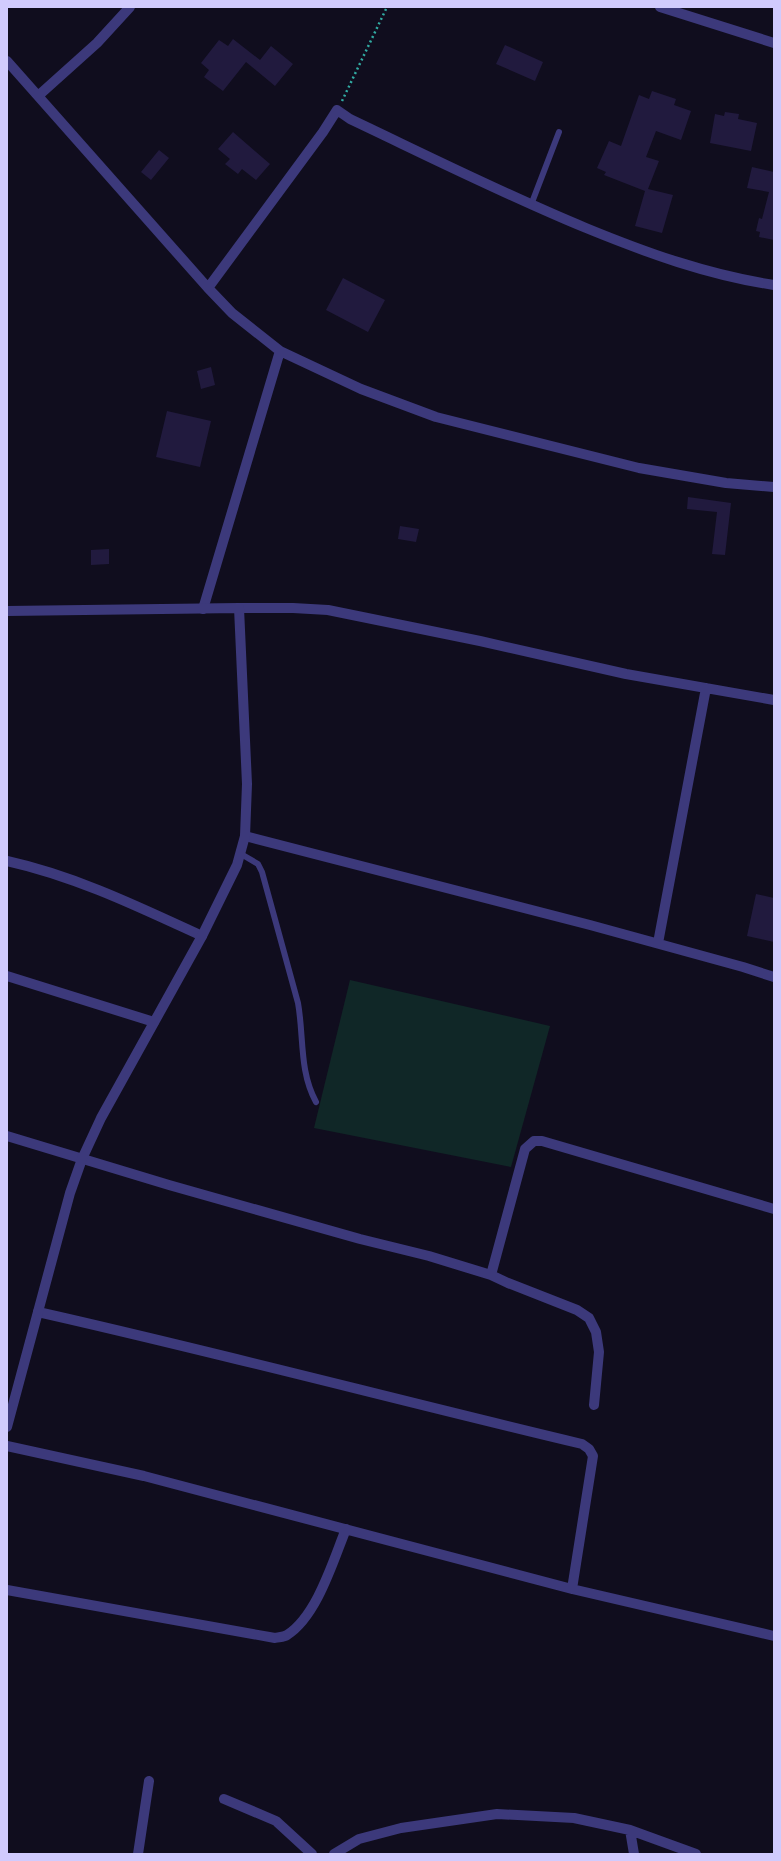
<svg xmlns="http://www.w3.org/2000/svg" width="781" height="1861" viewBox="0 0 781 1861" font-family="Lato,sans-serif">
  <rect width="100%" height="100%" fill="#100d1e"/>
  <!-- green -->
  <path fill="#102727" d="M350,980L550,1026L511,1167L314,1128Z"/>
  <!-- building -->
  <path fill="#211a3e" d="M233,39L260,60L271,46L293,64L275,86L246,62L223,91L204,77L209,70L201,63L219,40L228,46Z
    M505,45L543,62L535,81L496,64Z
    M652,91L676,99L674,105L691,111L681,140L656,131L646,157L659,161L648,189L673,195L662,233L635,226L645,191L604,175L606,172L597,168L609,141L621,146L639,95L649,99Z
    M725,112L739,114L738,119L757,123L751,151L710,143L715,114L724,116Z
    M233,132L270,164L256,180L242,169L238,174L225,164L230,159L218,149Z
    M159,150L169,158L151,180L141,172Z
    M752,167L774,172V240L759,237L760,232L756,231L759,218L762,219L769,192L747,188Z
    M343,278L385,300L368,332L326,310Z
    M211,367L215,385L201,389L197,371Z
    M167,411L211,421L200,467L156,457Z
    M688,497L731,503L725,555L712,554L717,512L687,509Z
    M400,526L419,529L416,542L398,539Z
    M109,549V564L91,565V550Z
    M756,894L774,898V942L747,936Z"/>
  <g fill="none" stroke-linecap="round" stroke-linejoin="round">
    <!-- path -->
    <path stroke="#31aba3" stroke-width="2.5" stroke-dasharray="2 3" stroke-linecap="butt" d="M342,101L387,7"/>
    <!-- service -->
    <path stroke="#3c397b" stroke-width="6" d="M531,205L559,132
      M241,854L258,864L262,872L298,1003C304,1036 299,1071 316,1102"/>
    <!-- minor -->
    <path stroke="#3c397b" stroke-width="10" d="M660,7L774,43
      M7,61L208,288L232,313L280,351L361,389L436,417L639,468L726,483L774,487
      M38,96L97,43L130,7
      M208,288L323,132L337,110L350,119L371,129C442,163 513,198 586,228C647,253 708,275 774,285
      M239,608H293L328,610L480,641L626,674L774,700
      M203,609L280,351
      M245,836L590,925L743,967L774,977
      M7,861C75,876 139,907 202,936
      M658,943L706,688
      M7,976L154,1022
      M7,1136L169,1185L360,1239L429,1256L491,1275L508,1283L577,1310L589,1318L596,1332L599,1352L594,1405
      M491,1275L525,1149L534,1141H542L774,1209
      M38,1312C220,1353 401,1401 582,1444L589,1449L593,1456L572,1589
      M7,1446L144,1476L572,1589L774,1636
      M7,1590L275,1638C279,1637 284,1637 287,1635C317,1616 333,1561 346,1529
      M224,1799L276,1821L312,1854
      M630,1830L634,1854
      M138,1854L149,1781
      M334,1854L359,1839L401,1828L497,1814L574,1818L630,1830L696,1854"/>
    <!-- tertiary -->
    <path stroke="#3c397b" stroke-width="10" d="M7,611L239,608L247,784L245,836L237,865L202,936L101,1118L82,1159L70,1193L7,1427"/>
  </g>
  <!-- border -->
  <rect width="781" height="1861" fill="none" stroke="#d1cbfd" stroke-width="16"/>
</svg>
